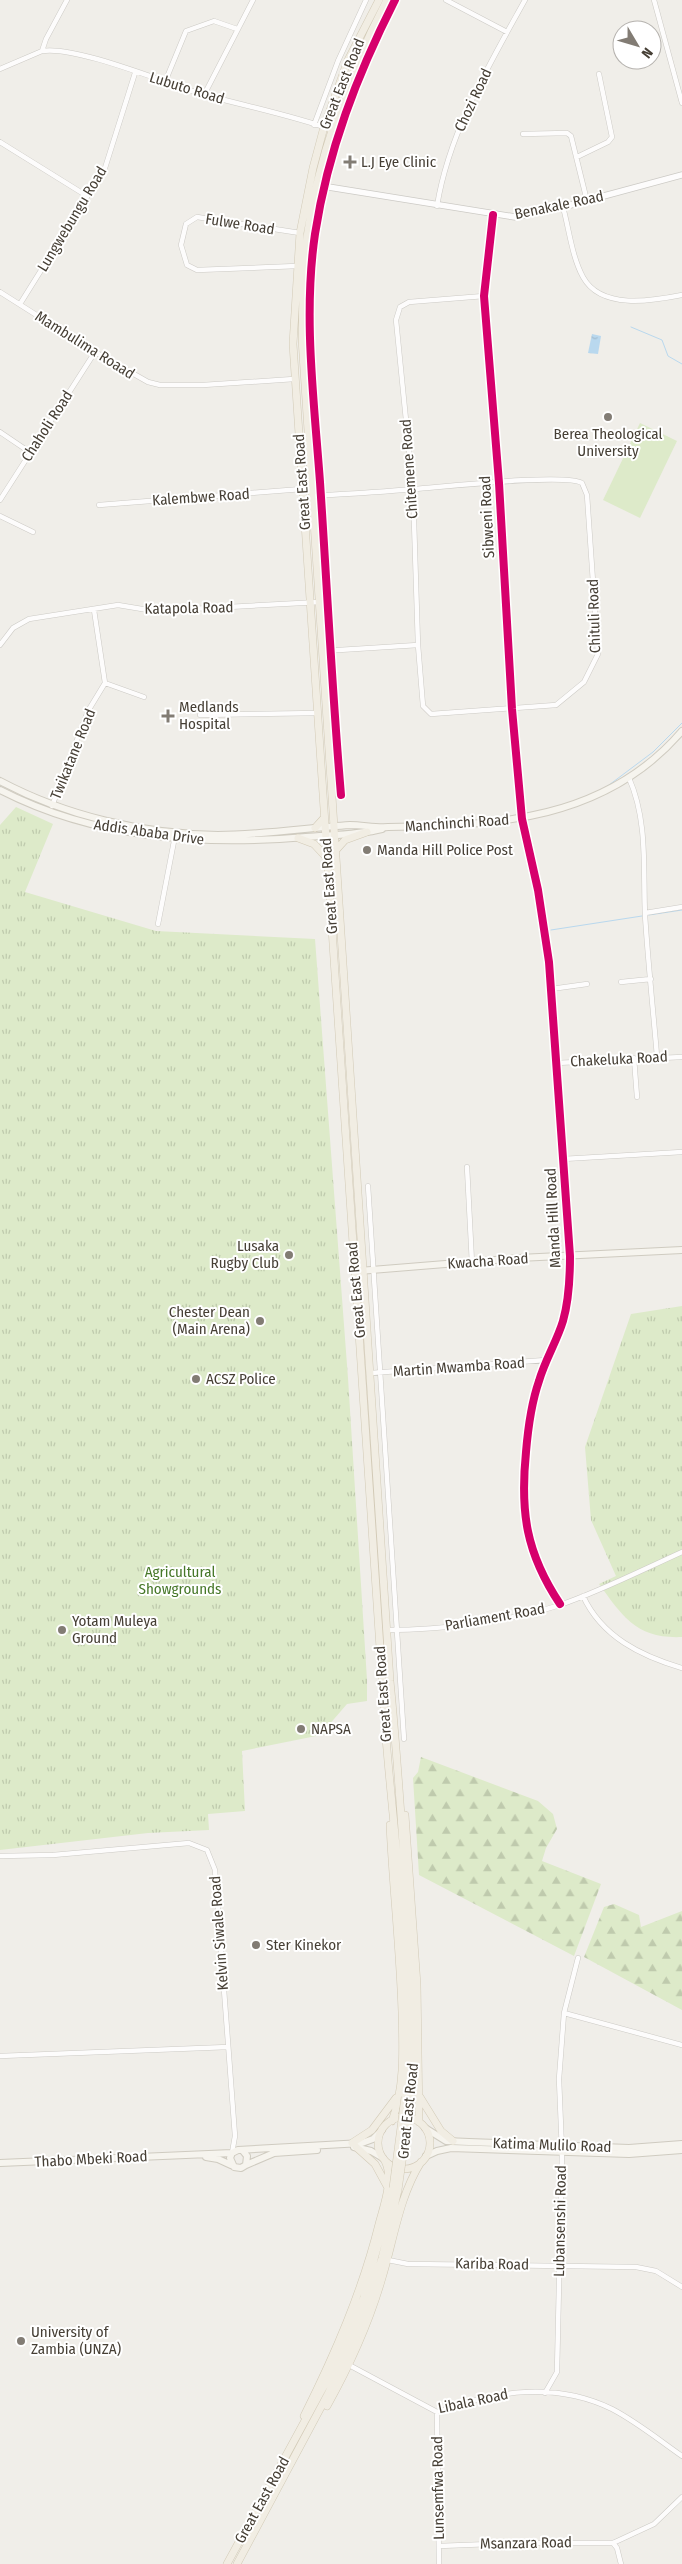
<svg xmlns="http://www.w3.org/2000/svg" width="682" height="2564" viewBox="0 0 682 2564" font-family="'Fira Sans Condensed',sans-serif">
  <defs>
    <pattern id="forest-firs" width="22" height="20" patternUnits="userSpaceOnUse" patternTransform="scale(1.25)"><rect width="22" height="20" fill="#ddeac9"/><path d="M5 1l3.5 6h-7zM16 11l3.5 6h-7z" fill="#bfcaad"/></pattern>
    <pattern id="park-tufts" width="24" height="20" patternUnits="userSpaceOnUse" patternTransform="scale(1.25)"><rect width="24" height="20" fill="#ddeac9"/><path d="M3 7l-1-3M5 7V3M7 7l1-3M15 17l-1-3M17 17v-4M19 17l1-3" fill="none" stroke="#bfcaad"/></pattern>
    <pattern id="water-ripples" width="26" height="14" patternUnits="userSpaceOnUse" patternTransform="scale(1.25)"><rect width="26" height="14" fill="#b9d8ee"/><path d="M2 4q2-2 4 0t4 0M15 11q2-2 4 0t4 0" fill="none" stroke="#a0bacd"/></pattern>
  </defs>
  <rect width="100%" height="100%" fill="#f0eee9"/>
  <!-- grass -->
  <path fill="#ddeac9" d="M640,423L677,441L640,518L603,500Z"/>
  <!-- forest -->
  <path fill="url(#forest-firs)" d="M421,1757L538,1801L553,1814L557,1829L546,1848L542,1861L601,1884L574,1956L419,1875L413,1778L418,1772Z
    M614,1904L639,1915L641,1927L682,1911V2010L584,1957L604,1907Z"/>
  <!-- park -->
  <path fill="url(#park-tufts)" d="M16,807L53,824L25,892L156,931L315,939L348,1378L367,1680V1701L347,1704L328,1726L326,1734L242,1751L245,1811L208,1814L209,1830L148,1833L0,1850V825Z
    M682,1306V1637C637,1639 623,1617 599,1584L616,1576L591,1520L585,1447L631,1314Z"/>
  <!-- water -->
  <path fill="url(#water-ripples)" d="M592,334L601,336L598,354L588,353Z"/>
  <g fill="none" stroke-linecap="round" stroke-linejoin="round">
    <!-- stream -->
    <path stroke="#b9d8ee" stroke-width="1" d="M631,327L662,340L668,356L682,364
      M605,788L653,752L682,723
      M649,915L682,910
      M551,930L642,916"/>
    <defs>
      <path id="minor" d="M446,0L507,32
        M654,0L682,103
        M42,51C75,45 168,84 205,95C246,106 290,115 330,129
        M0,69L42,51L46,39L67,0
        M165,82L186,31L214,21L237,29
        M204,95L253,0
        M314,125L338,61L366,0
        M523,134L567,133L571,136L587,201
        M0,142L87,196
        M577,157L608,142L612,137L599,74
        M437,206C449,132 489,65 525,0
        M563,207C569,229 572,257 583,277C601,310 652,301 682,295
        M493,215L484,296L499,483L512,709L522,819L538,890L549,962L570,1256C570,1278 569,1300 563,1321C557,1341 545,1360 539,1381C531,1404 528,1428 526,1452C520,1512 526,1553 560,1604
        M297,266L197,270L187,265L181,245L186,224L197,217L300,233
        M0,292L95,352L148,382L160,385H203L294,379
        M20,304L105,168L135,73
        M0,432L31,453
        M312,496C346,494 380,492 415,489C442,487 565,473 582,483L587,495L598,654L584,682L556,705L431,714L423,706L418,645L413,490L396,320L400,307L409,302L484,296
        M0,500L95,352
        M99,505L302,489
        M0,516L33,532
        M0,645L13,628L29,619L118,605L154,611L320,602
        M323,651L418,645
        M105,683L144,697
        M200,715L318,713
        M629,778C648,821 643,869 645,915C648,962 653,1009 657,1056
        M341,795C332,690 327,586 320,482C314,400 303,315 315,234C328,150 357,75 395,0
        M52,806L88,711L105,683L94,610
        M645,913L682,907
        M158,924L175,836
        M621,982L651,979
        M551,989L587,984
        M634,1058L637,1097
        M556,1063L682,1057
        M563,1159L682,1152
        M467,1167L472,1263
        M368,1186L404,1739
        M371,1373L546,1360
        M583,1596C602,1637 641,1656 682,1668
        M387,1630C443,1630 506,1622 560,1605C601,1591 642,1570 682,1552
        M0,1856L53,1855L189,1843L207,1850L215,1870L235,2136L232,2153
        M564,2013L682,2045
        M0,2056L228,2047
        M388,2260L408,2264L636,2267L656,2271L682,2287
        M349,2365L437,2412C495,2391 554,2381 612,2409C637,2422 659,2440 682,2456
        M545,2393L557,2372L562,2151L559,2079L564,2013L578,1958
        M437,2412L439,2564
        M613,2543L654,2524L682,2497
        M613,2543L617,2548L621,2564
        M439,2546L518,2543H613"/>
      <path id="tertiary" d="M316,185L515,217L563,207L682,175"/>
      <path id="secondary" d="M0,781C66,816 143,834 218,835C262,835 306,828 350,825C363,825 375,828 388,827C497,826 606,820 682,731
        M0,790C95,839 202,846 306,837C331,835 358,835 382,829
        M359,1271L519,1258L682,1250
        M425,2128L446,2141L469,2142L629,2148L682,2144
        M354,2147L371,2151L383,2158
        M243,2151L247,2156L246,2165L241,2168L234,2167L230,2158L232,2153L238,2150L362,2143L373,2139L382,2130
        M426,2156L437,2151L451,2148L629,2154L682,2150
        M206,2157L218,2159L231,2165
        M0,2163L232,2153
        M246,2165L274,2153L317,2150"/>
      <path id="primary" d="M379,0L348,60L324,127L313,168L300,233L293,344L386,1738C396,1858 413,1977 405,2097
        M387,0C348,75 319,152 307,237C302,270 303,305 302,339L390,1681C396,1741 400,1800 404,1859C410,1939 415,2018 411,2098
        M315,828L324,818
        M298,838L314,844L327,858
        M336,850L345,840L367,832
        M405,1815L417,1985L419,2122
        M390,1825C393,1887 400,1949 402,2012C403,2047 405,2087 392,2121
        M420,2097L441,2131L453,2141
        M378 2143a26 26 0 1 1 52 0a26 26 0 1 1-52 0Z
        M352,2143L372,2130L396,2098
        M356,2147L375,2164L387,2186
        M327,2406C350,2365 369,2323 382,2278C394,2239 399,2197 421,2162
        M304,2416C335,2354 362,2292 379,2224C384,2205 394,2179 385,2161
        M227,2564L338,2360L364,2297L393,2188
        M237,2564L328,2394L359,2327L382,2258L398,2190"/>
    </defs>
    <!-- minor casing -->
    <use href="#minor" stroke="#cccac5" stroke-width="5.5"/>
    <!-- tertiary casing -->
    <use href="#tertiary" stroke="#cccac5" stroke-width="7"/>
    <!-- secondary casing -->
    <use href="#secondary" stroke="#cfcbc0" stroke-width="8"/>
    <!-- primary casing -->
    <use href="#primary" stroke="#d2cab6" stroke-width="8"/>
    <!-- minor -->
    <use href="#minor" stroke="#fdfcfc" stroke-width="4.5"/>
    <!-- tertiary -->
    <use href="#tertiary" stroke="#fdfcfc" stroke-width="5.5"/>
    <!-- secondary -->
    <use href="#secondary" stroke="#f6f4ee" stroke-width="6"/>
    <!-- primary -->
    <use href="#primary" stroke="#f1ede3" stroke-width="7"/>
    <defs>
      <path id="primary-bridge" d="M393,2188L405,2097
        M398,2190L411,2098"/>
    </defs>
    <!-- primary-bridge casing -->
    <use href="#primary-bridge" stroke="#d2cab6" stroke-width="8" stroke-linecap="butt"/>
    <!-- primary-bridge -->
    <use href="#primary-bridge" stroke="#f1ede3" stroke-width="7"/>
    <defs>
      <path id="cycleway" d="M493,215L484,296L499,483L512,709L522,819L538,890L549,962L570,1256C570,1278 569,1300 563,1321C557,1341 545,1360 539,1381C531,1404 528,1428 526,1452C520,1512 526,1553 560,1604
        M341,795C332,690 327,586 320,482C314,400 303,315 315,234C328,150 357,75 395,0"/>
    </defs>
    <!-- cycleway casing -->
    <use href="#cycleway" stroke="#fff" stroke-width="11"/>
    <!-- cycleway -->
    <use href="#cycleway" stroke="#d6006c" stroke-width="8"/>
  </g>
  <!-- markers -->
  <g fill="#827c74" stroke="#fff" stroke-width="2">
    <path d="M347.5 154.5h5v5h5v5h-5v5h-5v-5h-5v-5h5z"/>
    <circle cx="608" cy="417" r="5"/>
    <path d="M165.5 708.5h5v5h5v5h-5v5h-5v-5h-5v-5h5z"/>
    <circle cx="367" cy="850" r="5"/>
    <circle cx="289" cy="1255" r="5"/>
    <circle cx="260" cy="1321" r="5"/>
    <circle cx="196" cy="1379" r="5"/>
    <circle cx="62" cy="1630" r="5"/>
    <circle cx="301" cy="1729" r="5"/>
    <circle cx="256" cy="1945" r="5"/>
    <circle cx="21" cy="2341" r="5"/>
  </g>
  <g text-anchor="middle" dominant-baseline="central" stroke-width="4" stroke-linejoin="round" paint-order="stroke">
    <!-- street labels -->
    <g font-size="15" fill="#463f35" stroke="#fff">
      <text transform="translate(342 84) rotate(-68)">Great East Road</text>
      <text transform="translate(187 88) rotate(17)">Lubuto Road</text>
      <text transform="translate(473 100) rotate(-65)">Chozi Road</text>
      <text transform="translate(559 205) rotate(-12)">Benakale Road</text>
      <text transform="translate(72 219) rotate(-59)">Lungwebungu Road</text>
      <text transform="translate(240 224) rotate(9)">Fulwe Road</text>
      <text transform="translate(85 345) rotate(32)">Mambulima Roaad</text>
      <text transform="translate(47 426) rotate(-57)">Chaholi Road</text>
      <text transform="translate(409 469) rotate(-94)">Chitemene Road</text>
      <text transform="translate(302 482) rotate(-94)">Great East Road</text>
      <text transform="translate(201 497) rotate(-4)">Kalembwe Road</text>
      <text transform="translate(487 517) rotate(-93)">Sibweni Road</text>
      <text transform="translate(189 608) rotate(-1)">Katapola Road</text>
      <text transform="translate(594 616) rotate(-92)">Chituli Road</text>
      <text transform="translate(73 754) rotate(-68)">Twikatane Road</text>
      <text transform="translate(457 823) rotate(-4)">Manchinchi Road</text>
      <text transform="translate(149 832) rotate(8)">Addis Ababa Drive</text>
      <text transform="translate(329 886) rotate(-94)">Great East Road</text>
      <text transform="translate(619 1059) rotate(-3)">Chakeluka Road</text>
      <text transform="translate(553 1218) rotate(-93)">Manda Hill Road</text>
      <text transform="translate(488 1261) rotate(-4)">Kwacha Road</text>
      <text transform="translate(356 1290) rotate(-95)">Great East Road</text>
      <text transform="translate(459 1367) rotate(-4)">Martin Mwamba Road</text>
      <text transform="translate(495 1617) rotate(-10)">Parliament Road</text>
      <text transform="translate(383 1694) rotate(-94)">Great East Road</text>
      <text transform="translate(219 1933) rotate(-94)">Kelvin Siwale Road</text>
      <text transform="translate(408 2111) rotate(-84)">Great East Road</text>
      <text transform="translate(552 2145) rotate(2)">Katima Mulilo Road</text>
      <text transform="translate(91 2159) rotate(-3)">Thabo Mbeki Road</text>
      <text transform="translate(560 2221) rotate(-89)">Lubansenshi Road</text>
      <text transform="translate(492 2264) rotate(1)">Kariba Road</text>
      <text transform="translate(473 2401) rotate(-12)">Libala Road</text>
      <text transform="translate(438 2488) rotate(-91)">Lunsemfwa Road</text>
      <text transform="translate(262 2500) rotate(-61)">Great East Road</text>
      <text transform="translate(526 2543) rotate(-1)">Msanzara Road</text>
    </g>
    <!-- poi labels -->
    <g font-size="15" fill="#463f35" stroke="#fff" text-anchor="start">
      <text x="361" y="162">L.J Eye Clinic</text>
      <text x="608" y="434" text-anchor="middle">Berea Theological<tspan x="608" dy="17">University</tspan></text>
      <text x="179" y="707">Medlands<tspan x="179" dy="17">Hospital</tspan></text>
      <text x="377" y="850">Manda Hill Police Post</text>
      <text x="279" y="1246" text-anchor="end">Lusaka<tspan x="279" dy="17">Rugby Club</tspan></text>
      <text x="250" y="1312" text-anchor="end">Chester Dean<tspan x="250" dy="17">(Main Arena)</tspan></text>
      <text x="206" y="1379">ACSZ Police</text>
      <text x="72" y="1621">Yotam Muleya<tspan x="72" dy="17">Ground</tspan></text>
      <text x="311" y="1729">NAPSA</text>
      <text x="266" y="1945">Ster Kinekor</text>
      <text x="31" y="2332">University of<tspan x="31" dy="17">Zambia (UNZA)</tspan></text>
    </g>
    <!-- park labels -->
    <g font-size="15" fill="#467728" stroke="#fff">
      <text x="180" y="1572">Agricultural<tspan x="180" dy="17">Showgrounds</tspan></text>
    </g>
  </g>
  <!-- north arrow -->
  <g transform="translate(637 45) rotate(128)"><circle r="24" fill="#ffffff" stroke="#b5b2ae"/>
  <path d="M0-4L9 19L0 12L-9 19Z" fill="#827c74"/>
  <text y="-8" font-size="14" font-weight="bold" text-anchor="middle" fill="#463f35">N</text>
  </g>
</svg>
